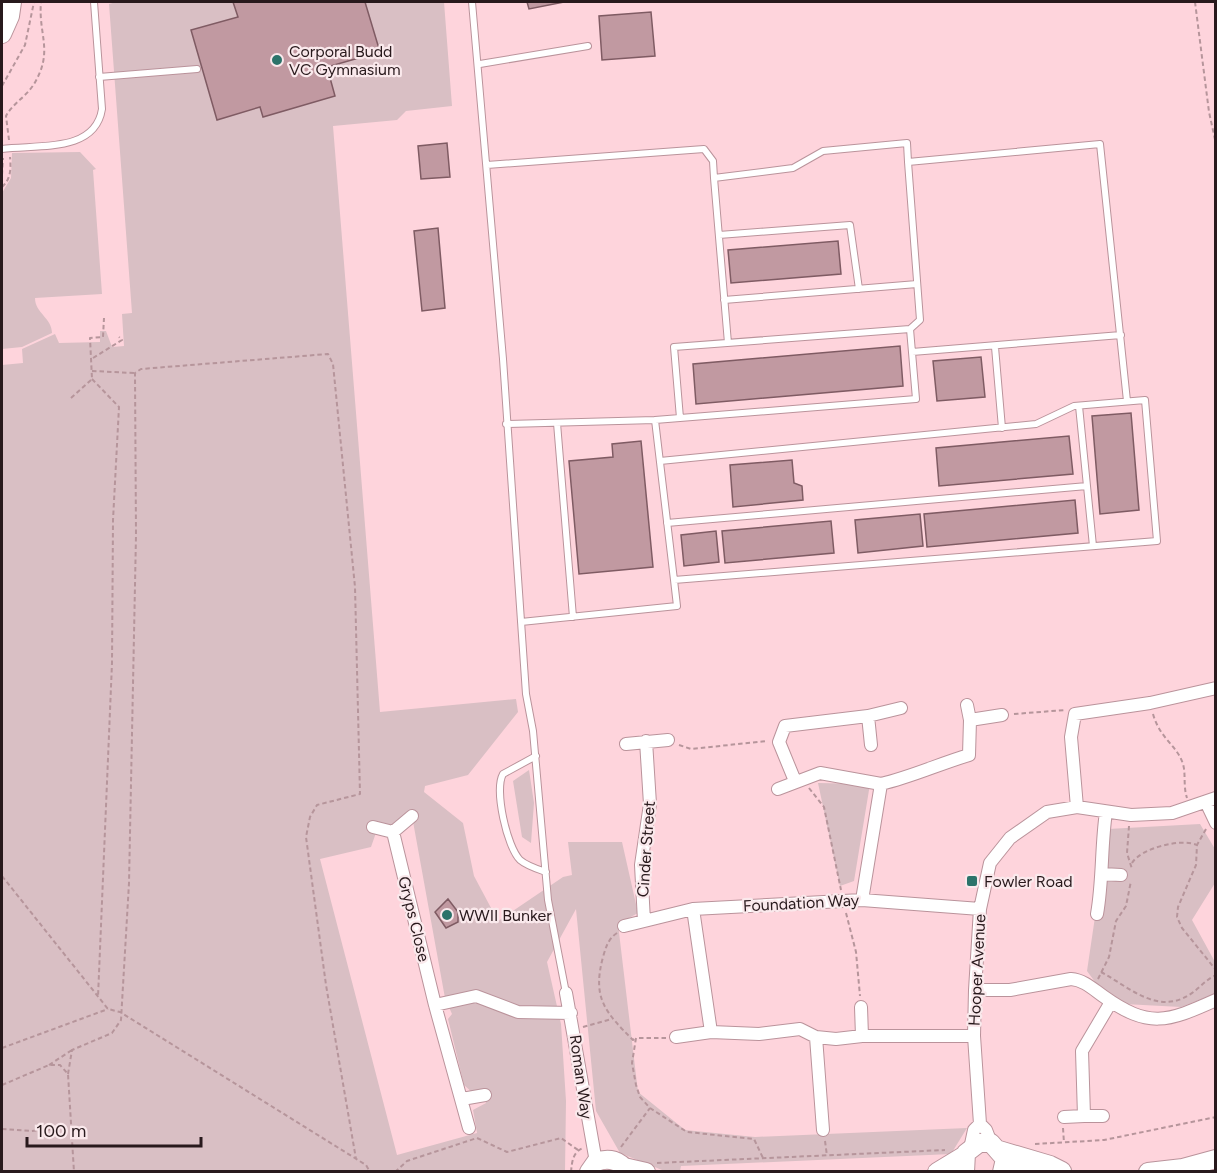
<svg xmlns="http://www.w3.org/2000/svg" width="1217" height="1173" viewBox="0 0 1217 1173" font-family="Figtree,sans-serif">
  <rect width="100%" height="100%" fill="#fed4dc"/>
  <!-- green -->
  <path fill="#d9bfc4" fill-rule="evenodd" d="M116,2H444L452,106L406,111L397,120L333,126L380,712L516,699L518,712L468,775L425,786L424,792L463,823L474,876L498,921L563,877L572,875L568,842H622L638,913L618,924L638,1092L685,1130L755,1137L967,1128L951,1154L681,1166L680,1171L667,1172L620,1153L596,1111L576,909L547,962L561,1024L566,1101L565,1171H2V365L23,363L22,349L55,334L59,343L100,342V331H106L112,347L124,346L122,314L132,313L109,4ZM412,816L445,998L452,1014L448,1019L464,1085L474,1094H483L486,1103L473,1110L477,1133L397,1155L320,859L371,847L378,827H402Z
    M80,152L96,169L93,170L102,294L35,298C35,313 52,318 52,333L22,347L2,349V193L11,178L12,153Z
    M529,770L534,803L531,843L522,837L513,781Z
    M818,783L870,784L854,881L840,886Z
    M1200,824L1215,849V883L1192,920L1215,962V994L1181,1007L1124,1004L1098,986L1087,971L1108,829Z"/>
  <!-- building -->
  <path fill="#c199a1" stroke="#7f5b63" stroke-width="1.5" d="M233,2H365L380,52L327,67L335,96L263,117L260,107L217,120L191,30L238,17Z
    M527,2H564L529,9Z
    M651,12L655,56L602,60L599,16Z
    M447,143L450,177L421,179L418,146Z
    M438,228L445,308L422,311L414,231Z
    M838,241L841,274L731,283L728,250Z
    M900,346L903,386L696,404L693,364Z
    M981,357L985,397L937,401L933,361Z
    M1131,413L1139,510L1100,514L1092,416Z
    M1069,436L1073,474L939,486L936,448Z
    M641,441L653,567L579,574L569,461L613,457L612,444Z
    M792,460L794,483L802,486L803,500L733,507L730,465Z
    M1075,500L1078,533L927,547L924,514Z
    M920,514L923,546L858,553L855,520Z
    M831,521L834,553L725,563L722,531Z
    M716,531L719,562L684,566L681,535Z
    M448,899L458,912V922L446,928L435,912Z"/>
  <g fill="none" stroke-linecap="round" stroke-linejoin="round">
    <defs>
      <path id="lane" d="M472,2L503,359L526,694L533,731L548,900L566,993
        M480,64L588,46
        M99,77L197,69
        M2,149C35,144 95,154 102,109L94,2
        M487,165L704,149L713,161L714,178
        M719,235L850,225L859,289
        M724,300L917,284
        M910,329L920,320L908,162L1100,144L1127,401
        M728,343L714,178L793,168L823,151L907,143L908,162
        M995,347L1002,428
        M912,352L1121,335
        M1079,406L1093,546
        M655,420L674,580
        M557,423L573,617
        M506,424L655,420L916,399L910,329L674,347L680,418
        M667,523L1087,486
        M521,622L677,606L674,580L1157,541L1145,400L1074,406L1036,424L660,461
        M536,756L503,774C494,790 507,847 520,860C527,866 537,869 546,872"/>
      <path id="street" d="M967,705L970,720
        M868,716L901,708
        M626,744L668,740
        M795,781L779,742L785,726L868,716L871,745
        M778,789L820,773L881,784
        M1206,802L1216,823
        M1077,807L1071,737L1075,714L1150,703L1216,688
        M412,816L393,832L435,1005L476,996L518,1012L571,1013
        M373,827L393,832
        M1102,874L1121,875
        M862,900L881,784C911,777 939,764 969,755L970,720L1002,715
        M693,909L711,1032
        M1097,914C1103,880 1101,846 1106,812
        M644,921L641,865L650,804L646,741
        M624,926L693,909L862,900L980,909
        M975,990H1010L1071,979C1084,980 1093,989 1103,996C1149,1029 1167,1022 1216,1000
        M566,993L596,1162
        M435,1005L469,1128
        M861,1007L862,1036
        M676,1037L711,1032L759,1034L800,1029L816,1037L836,1039L862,1036H974
        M816,1037L823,1130
        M462,1099L485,1095
        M1084,1116H1103
        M1064,1117L1084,1116L1082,1051L1111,1002
        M991,1143L986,1130L980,1124L974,1036L975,990L980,909L990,863L1010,838L1047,812L1077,807L1131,815L1172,813L1216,798
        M970,1149L974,1130L980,1124"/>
      <path id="secondary" d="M2,34L10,16L12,2
        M999,1150L1050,1165L1062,1171
        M624,1167L646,1172
        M1003,1170L1049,1171
        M589,1172L596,1162C609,1157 620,1160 628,1172
        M937,1172L965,1155
        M965,1172L966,1153L979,1143H991L1005,1159L1002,1172
        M1148,1172L1183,1168L1216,1159"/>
    </defs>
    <!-- lane casing -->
    <use href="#lane" stroke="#ba939b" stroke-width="8"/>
    <!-- street casing -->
    <use href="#street" stroke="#ba939b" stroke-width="14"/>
    <!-- secondary casing -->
    <use href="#secondary" stroke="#ba939b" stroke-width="20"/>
    <!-- path -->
    <path stroke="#b6959b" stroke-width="2" stroke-dasharray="4.5 3" stroke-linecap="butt" d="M1195,2L1209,112L1216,144
      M2,86L25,45L34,2
      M9,140L6,116C12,104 26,97 34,84C54,51 38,35 41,2
      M2,175L3,158
      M2,187C11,179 11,169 10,157
      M93,358L122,340L119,337
      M92,371L134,373
      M92,379L119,407L113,520L112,663L98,997
      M71,398L92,379L90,338L103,337L104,318
      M1014,714L1065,710
      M1153,714C1160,739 1177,745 1183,764C1186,774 1183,786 1187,798
      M679,745L691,749L767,741
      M809,788L824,807L841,890
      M1129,826L1127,853L1132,869
      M1206,829L1197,845L1196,865L1178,907L1177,917L1182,928L1216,970
      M1132,863C1141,848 1181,838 1197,845
      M2,876L108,1009L120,1012L366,1165L370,1172
      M846,913L856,952L860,996
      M617,933C608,939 606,947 603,957C592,998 605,1012 633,1040L636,1038
      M1101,972C1129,987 1157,1015 1189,995C1199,989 1205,980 1216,975
      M1098,979L1109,957L1116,921L1126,906L1131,881
      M583,1027L612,1019
      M666,1038H636L632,1063L636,1085L640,1097L650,1108L687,1132L754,1139L763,1158
      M2,1048L108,1009
      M49,1065L72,1050
      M68,1074L72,1050L112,1033L121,1020L129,883L136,535L135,373L141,369L328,354L333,364L355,587L360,794L317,805L310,817L306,837L326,985L356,1159
      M2,1085L49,1065H60L68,1074L74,1172
      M1063,1128L1064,1143
      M2,1129L31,1131L69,1128
      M825,1141L827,1156
      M1035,1144L1104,1140L1216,1117
      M621,1147L650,1108
      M657,1163L945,1150
      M395,1172L407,1161L477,1138L507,1152L561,1138L578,1150
      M571,1172C572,1161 573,1152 583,1148"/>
    <!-- lane -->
    <use href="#lane" stroke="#fff" stroke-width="6"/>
    <!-- street -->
    <use href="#street" stroke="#fff" stroke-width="12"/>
    <!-- secondary -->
    <use href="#secondary" stroke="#fff" stroke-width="18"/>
  </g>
  <!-- markers -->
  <g fill="#2c736a" stroke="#fae9ec" stroke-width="2">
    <circle cx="277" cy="60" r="6"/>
    <rect x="966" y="875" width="12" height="12" rx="3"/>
    <circle cx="447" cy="915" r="6"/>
  </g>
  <g text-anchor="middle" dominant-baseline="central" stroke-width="4.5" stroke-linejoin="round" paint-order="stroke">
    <!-- poi labels -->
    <g font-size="16" fill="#28191c" stroke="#fae9ec" text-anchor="start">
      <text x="289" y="51">Corporal Budd<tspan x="289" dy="18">VC Gymnasium</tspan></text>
      <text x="984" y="881">Fowler Road</text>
      <text x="459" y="915">WWII Bunker</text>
    </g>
    <!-- street labels -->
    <g font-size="16" fill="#28191c" stroke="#fae9ec">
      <text transform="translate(646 849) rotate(-86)">Cinder Street</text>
      <text transform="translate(801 903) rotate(-3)">Foundation Way</text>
      <text transform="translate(414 919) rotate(76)">Gryps Close</text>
      <text transform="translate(977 970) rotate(-87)">Hooper Avenue</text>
      <text transform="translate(581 1077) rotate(82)">Roman Way</text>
    </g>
  </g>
  <!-- border -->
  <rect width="1217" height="1173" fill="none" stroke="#28191c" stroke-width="6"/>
  <!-- scale -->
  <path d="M27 1137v9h174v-9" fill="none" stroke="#28191c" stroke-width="3"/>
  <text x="36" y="1137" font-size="18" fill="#28191c" stroke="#fae9ec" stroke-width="4.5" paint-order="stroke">100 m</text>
</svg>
